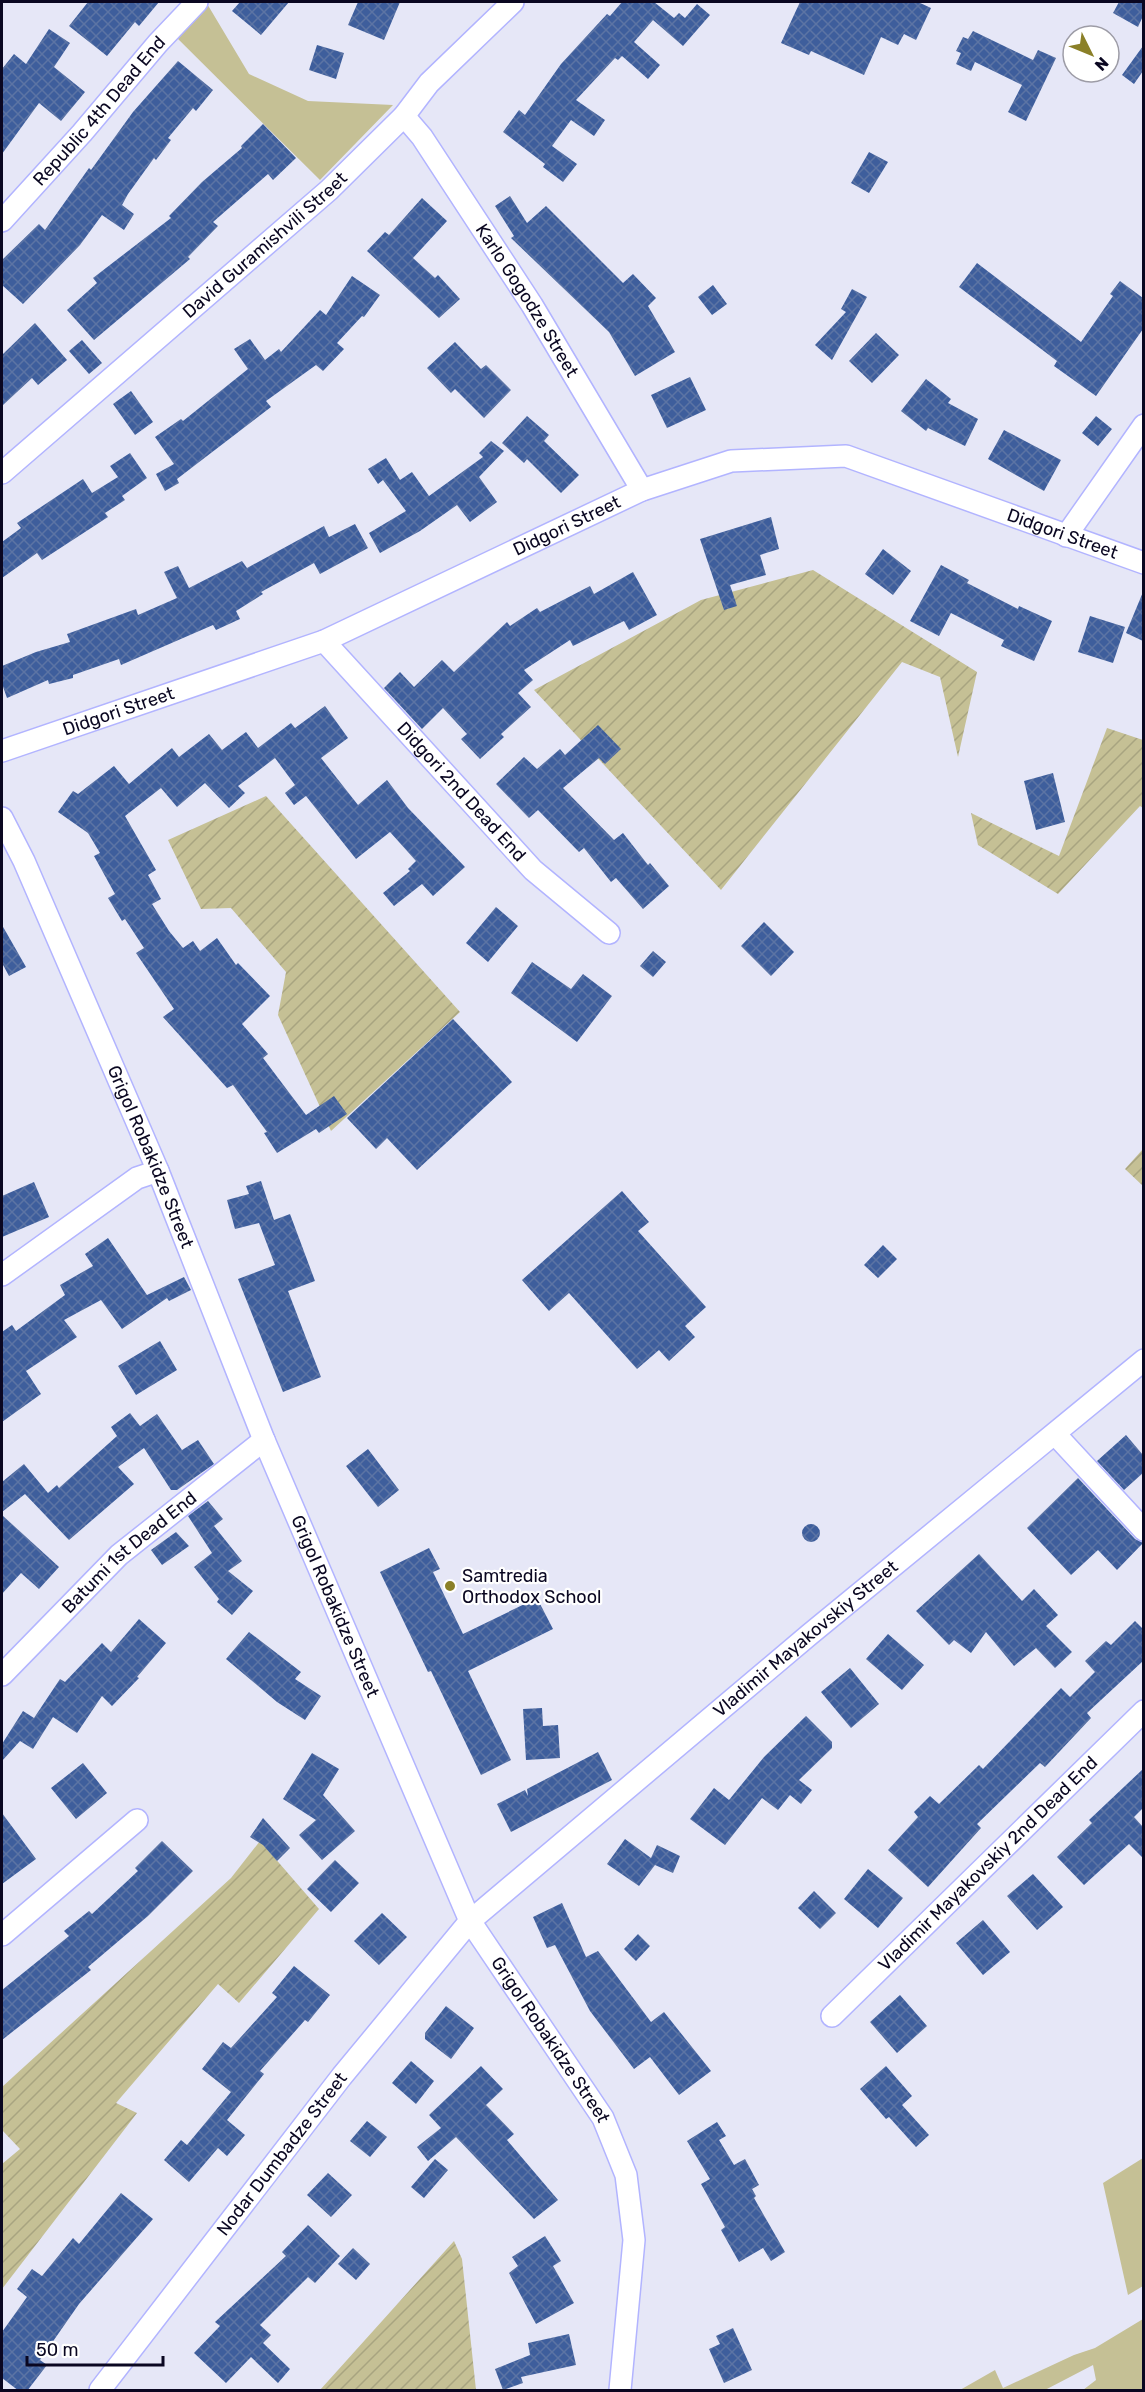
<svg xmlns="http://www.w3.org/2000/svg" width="1145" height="2392" viewBox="0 0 1145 2392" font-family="Rubik,sans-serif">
  <defs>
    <pattern id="garden-furrows" width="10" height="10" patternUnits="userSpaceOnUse" patternTransform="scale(1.5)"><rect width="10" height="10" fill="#c5c095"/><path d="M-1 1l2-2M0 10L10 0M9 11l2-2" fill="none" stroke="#a8a480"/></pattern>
    <pattern id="building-cross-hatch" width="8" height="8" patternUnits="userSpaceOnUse" patternTransform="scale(1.5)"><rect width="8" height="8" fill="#3e5e9c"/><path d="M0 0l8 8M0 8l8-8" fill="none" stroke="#5c74a4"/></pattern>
  </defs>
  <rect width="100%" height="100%" fill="#e6e7f7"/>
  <!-- grass -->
  <path fill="#c5c095" d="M181,2H206L249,74L308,101L393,105L320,180L169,30L189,9Z
    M1143,2158V2286L1128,2295L1103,2183Z
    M1143,2319V2390H1083L1096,2380L1093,2365L1045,2390H960L995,2370L1003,2388L1074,2355L1095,2348Z"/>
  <!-- garden -->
  <path fill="url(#garden-furrows)" d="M813,570L977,672L958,757L940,677L902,662L721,890L534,690L701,600Z
    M1107,728L1143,740V808L1140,806L1058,894L978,845L971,813L1059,856Z
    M266,796L460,1012L331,1131L278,1015L286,972L231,908L201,909L168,840Z
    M1143,1149V1186L1125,1169Z
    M260,1841L319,1909L239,2003L218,1984L116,2103L137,2113L2,2289V2164L20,2149L2,2130V2087L231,1878Z
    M454,2241L462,2259L476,2390H320Z"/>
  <!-- building -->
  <path fill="url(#building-cross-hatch)" d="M88,2H159L139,26L135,22L107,56L69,26Z
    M240,2H289L261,35L232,11Z
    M358,2H400L384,40L348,25Z
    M622,2H654L674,18L679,13L685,18L697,4L710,15L683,46L653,20L634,42L660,65L648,79L622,56L618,60L615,58L576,100L605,120L594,136L571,120L552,146L577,164L563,182L543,167L545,164L503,132L519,110L525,115L561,64L607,14L610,16Z
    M800,2H918L931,8L916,40L904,34L898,45L881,37L864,75L811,51L809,55L781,43Z
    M1119,2H1143V16L1138,27L1113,13Z
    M49,29L70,43L54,67L85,92L61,121L39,103L2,154V69L14,54L26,64Z
    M973,31L1033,60L1038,50L1056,58L1026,121L1008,112L1022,85L975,62L971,71L956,64L961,53L956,51L963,37L968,39Z
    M317,45L344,53L336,79L309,70Z
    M1143,46V71L1134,84L1122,75Z
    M178,61L213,90L196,111L193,108L168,138L171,140L156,160L154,158L128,194L122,205L134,214L124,230L102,215L80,245L23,304L2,285V260L39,224L45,230L89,168L91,170L133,112Z
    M263,124L296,158L273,180L268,174L213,222L218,226L188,257L190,259L94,340L67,310L97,283L93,278L171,218L169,216L202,182L242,148L241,146Z
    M869,152L888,162L869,193L851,183Z
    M510,196L527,223L546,206L623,283L633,274L656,298L648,306L675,352L635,376L609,332L511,238L514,236L495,206Z
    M422,198L447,221L413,258L435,278L438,275L460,299L439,318L367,251L385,232L389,235Z
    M977,263L1081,342L1113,296L1110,294L1120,281L1143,298V329L1096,396L1054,366L1057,361L959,287Z
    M352,276L380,295L364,317L362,316L337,343L344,349L323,371L316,365L266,401L271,407L177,479L179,483L165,491L156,474L174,464L155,437L181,419L183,421L248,369L234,349L250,339L265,360L279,349L281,352L320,310L326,315Z
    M713,285L727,304L712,315L698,297Z
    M852,289L867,297L832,360L815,345L846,312L841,309Z
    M35,323L67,360L38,385L32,378L2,406V355Z
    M876,333L899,355L872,383L849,361Z
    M82,340L102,363L89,374L69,351Z
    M455,342L481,369L486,365L511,390L484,418L455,389L451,393L427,368Z
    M690,377L706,410L667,428L651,395Z
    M926,379L951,399L948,403L978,419L965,446L928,428L926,431L901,411Z
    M131,391L153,422L135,435L113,404Z
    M527,416L549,435L544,441L579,475L561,493L527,459L524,463L502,443Z
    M1096,416L1112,429L1098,446L1082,433Z
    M1004,430L1061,460L1044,491L988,459Z
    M491,441L504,451L479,477L497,502L470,522L457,505L420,531L380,553L369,533L406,511L383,480L378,484L368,469L386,458L400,480L412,472L429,496L483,457L479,453Z
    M130,453L147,478L122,496L125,500L105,513L108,517L42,560L37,553L2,578V542L21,528L17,523L83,479L92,493L118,477L110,466Z
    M771,517L779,549L760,555L766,575L730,585L737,606L724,610L700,539Z
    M355,524L368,548L320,574L314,563L261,592L263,594L236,611L240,619L216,630L213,625L121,665L119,659L73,675V678L49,684L48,680L7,698L2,684V666L36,652L70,642L67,634L136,609L138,615L177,598L164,572L178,566L189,588L242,561L247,568L324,526L329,537Z
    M883,549L911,571L893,595L865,574Z
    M941,565L969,580L967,583L1018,609L1019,606L1052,621L1034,661L1001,646L1004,640L951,613L939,636L910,621Z
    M633,572L657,615L629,630L624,621L573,646L570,640L524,670L533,680L518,693L531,707L501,734L504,737L480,759L461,739L467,734L443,708L422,729L384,688L400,672L414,687L442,660L454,672L507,622L510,626L537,608L540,612L590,586L594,594Z
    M1143,592V641L1126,633Z
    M1090,616L1125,627L1113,663L1078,652Z
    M325,706L348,738L321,758L358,805L387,780L408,808L465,867L433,896L422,884L394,906L383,893L410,871L408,869L416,861L390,832L356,859L306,796L294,805L285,793L295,785L275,758L238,786L245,793L229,808L205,783L177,807L161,788L125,816L156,870L148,875L161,899L152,904L169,931L183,948L193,941L200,951L217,938L236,965L238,963L270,996L242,1024L268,1054L263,1058L306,1115L334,1096L347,1114L319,1133L316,1129L277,1153L264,1133L267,1132L233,1085L227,1088L163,1017L174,1009L136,953L144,948L125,919L122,921L108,898L115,894L94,856L100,853L88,833L58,812L73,791L78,794L114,766L129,784L172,748L179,757L209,734L222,750L246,732L258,748L291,723L295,728Z
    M598,725L621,749L605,764L599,758L563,788L614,840L623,833L648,865L650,863L669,886L643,909L616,878L611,882L584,848L579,852L538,810L529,818L496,784L524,757L537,769L560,749L565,755Z
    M1053,773L1065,822L1036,830L1024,781Z
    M496,907L518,926L488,962L466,943Z
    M764,922L794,952L771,976L741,946Z
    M2,925L26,967L9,976L2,963Z
    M653,951L666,962L653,977L640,966Z
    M532,962L571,989L583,974L612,996L577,1042L511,993Z
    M453,1019L512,1082L417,1170L387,1138L376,1149L347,1118Z
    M261,1181L274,1220L290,1214L315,1281L288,1291L321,1377L283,1392L238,1279L275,1265L259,1223L235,1229L227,1200L249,1194L246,1186Z
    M34,1182L49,1217L2,1237V1196Z
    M622,1191L649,1222L638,1231L706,1307L685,1326L695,1337L669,1361L659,1350L637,1369L569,1293L549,1311L522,1280Z
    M108,1238L147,1295L184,1277L191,1290L169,1301L167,1298L122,1329L101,1300L64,1320L77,1337L26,1371L41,1394L2,1422V1332L12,1325L16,1331L65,1295L60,1285L93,1266L85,1254Z
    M883,1245L897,1259L878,1278L864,1265Z
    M160,1341L177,1370L136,1395L118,1366Z
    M130,1413L140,1426L157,1414L182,1450L198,1440L214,1464L177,1490H171L144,1448L118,1467L134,1484L69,1540L25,1494L2,1512V1482L24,1464L48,1493L57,1485L59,1488L117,1436L111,1427Z
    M1126,1435L1143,1455V1473L1124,1490L1097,1461Z
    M368,1449L399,1490L378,1507L346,1466Z
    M1078,1478L1135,1539L1143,1543L1117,1570L1098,1550L1071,1575L1027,1528Z
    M208,1501L223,1519L214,1526L242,1561L228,1571L253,1591L232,1615L217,1602L219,1599L194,1567L212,1553L188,1516Z
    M2,1515L59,1567L39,1589L21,1573L2,1594Z
    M802 1533a9 9 0 1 1 18 0a9 9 0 1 1-18 0Z
    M176,1532L189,1546L162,1565L151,1550Z
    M429,1548L440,1569L433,1572L463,1634L537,1598L553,1629L468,1671L511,1760L481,1775L431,1671L428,1672L380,1572Z
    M979,1554L1022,1601L1034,1589L1058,1615L1046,1626L1072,1652L1055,1668L1036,1648L1014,1666L986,1632L971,1653L954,1640L949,1645L916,1611Z
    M139,1619L166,1643L137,1677L139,1678L112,1706L102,1696L77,1733L53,1717L33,1749L20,1741L2,1761V1744L23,1711L34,1718L60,1679L65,1682L102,1643L111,1652Z
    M1135,1621L1143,1629V1661L1087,1713L1091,1718L1045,1767L1040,1763L977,1824L981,1828L928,1887L888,1850L918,1817L914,1812L930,1796L939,1804L979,1765L983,1769L1061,1688L1070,1697L1095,1672L1085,1661L1106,1641L1111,1645Z
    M249,1632L301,1672L295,1679L321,1696L305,1720L277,1702L226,1659Z
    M888,1634L924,1665L902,1690L866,1659Z
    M850,1668L879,1704L851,1728L821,1692Z
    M542,1708L543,1726L558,1725L560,1758L526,1760L523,1709Z
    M806,1716L832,1742V1748L799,1780L812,1790L801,1804L790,1795L778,1810L762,1798L725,1845L690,1819L714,1788L729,1800L764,1757Z
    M598,1752L612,1780L511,1832L497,1804L525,1790L528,1796L527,1789Z
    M312,1753L339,1769L323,1795L355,1831L322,1860L299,1835L316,1820L283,1799Z
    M83,1763L107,1793L76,1819L51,1788Z
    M1143,1769V1808L1134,1817L1143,1827V1858L1129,1844L1084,1885L1057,1857L1092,1823L1089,1820Z
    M2,1813L36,1859L2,1884Z
    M263,1818L290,1848L277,1861L263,1845L250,1837Z
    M625,1839L651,1858L657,1845L680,1856L673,1873L655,1865L639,1886L607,1864Z
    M162,1841L193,1871L148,1916L88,1967L91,1970L2,2040V1990L69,1936L64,1931L89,1911L92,1914L138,1871L135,1868Z
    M335,1860L359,1883L331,1912L307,1889Z
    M868,1869L903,1898L878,1928L844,1899Z
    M1033,1874L1063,1907L1037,1930L1007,1896Z
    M814,1891L836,1913L820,1929L798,1908Z
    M562,1903L586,1957L598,1951L651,2022L664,2012L711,2071L679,2095L650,2057L634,2069L590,2011L555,1945L547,1948L533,1917Z
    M382,1913L407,1937L379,1965L354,1941Z
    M983,1920L1010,1952L983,1975L956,1943Z
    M638,1934L650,1946L636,1961L624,1949Z
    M294,1966L330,1995L308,2022L305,2020L260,2071L264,2074L227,2120L245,2135L227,2156L218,2148L189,2182L164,2160L181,2140L187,2145L231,2092L202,2069L223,2042L231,2048L277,1997L272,1993Z
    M900,1995L927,2026L897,2053L870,2022Z
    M446,2006L474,2028L451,2059L425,2039V2033Z
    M411,2061L434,2081L416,2104L392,2083Z
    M481,2066L503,2089L486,2105L514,2134L507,2140L558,2200L534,2219L456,2137L428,2161L417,2147L441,2128L429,2115Z
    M886,2066L912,2096L902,2105L929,2135L916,2147L889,2117L886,2119L860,2089Z
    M367,2121L387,2137L370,2157L350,2141Z
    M717,2122L726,2136L719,2140L734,2165L745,2159L759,2185L752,2189L756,2196L754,2198L785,2252L771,2261L763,2248L739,2262L721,2230L725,2227L701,2184L710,2179L687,2141Z
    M435,2159L448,2170L424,2198L411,2187Z
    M328,2173L352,2195L331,2217L307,2195Z
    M121,2193L153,2219L79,2304L40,2360L47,2365L27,2391H19L2,2378V2332L27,2297L17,2289L32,2269L42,2276L73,2238L79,2244Z
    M308,2225L340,2256L315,2283L308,2277L260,2325L271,2335L263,2343L290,2369L278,2383L251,2357L226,2383L194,2353L220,2326L215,2322L286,2256L282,2252Z
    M545,2236L561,2261L553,2266L574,2303L536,2324L509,2273L518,2266L512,2257Z
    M353,2248L370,2264L356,2280L338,2264Z
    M733,2328L752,2370L724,2383L709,2349L720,2344L716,2336Z
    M569,2334L576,2365L521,2377L523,2383L503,2390L495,2369L530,2355L528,2343Z"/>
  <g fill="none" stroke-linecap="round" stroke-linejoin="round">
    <defs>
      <g id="minor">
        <path id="s1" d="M404,116L422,137L532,305L642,490"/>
        <path id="s2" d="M2,221L82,133L158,43L197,2"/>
        <path id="s3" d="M2,473L329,190L404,116L429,83L513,2"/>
        <path d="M1066,536L1144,425"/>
        <path id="s4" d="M324,641L533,870L609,933"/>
        <path id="s5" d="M2,751L324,641L642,490L731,461L846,456L1144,563"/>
        <path id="s6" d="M2,818L24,861L158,1171L264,1440L470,1921L603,2118L626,2175L634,2240L620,2390"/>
        <path d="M2,1275L137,1178L158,1171"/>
        <path d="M1055,1434L1144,1530"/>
        <path id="s7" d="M2,1675L119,1555L264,1440"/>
        <path d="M2,1935L137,1820"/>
        <path id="s8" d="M832,2016L1144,1711"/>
        <path id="s9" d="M100,2390L342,2076L470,1921L809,1635L1144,1360"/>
      </g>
    </defs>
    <!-- minor casing -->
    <use href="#minor" stroke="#b2b4ff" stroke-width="24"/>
    <!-- minor -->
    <use href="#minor" stroke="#fff" stroke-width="21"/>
  </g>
  <!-- markers -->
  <circle fill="#8b8028" stroke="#fff" stroke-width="2" cx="450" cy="1586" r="6"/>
  <g text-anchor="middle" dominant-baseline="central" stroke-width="4.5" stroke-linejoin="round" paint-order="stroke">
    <!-- street labels -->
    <g font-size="18" fill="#0a0721" stroke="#fff">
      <text stroke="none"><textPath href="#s2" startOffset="147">Republic 4th Dead End</textPath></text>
      <text stroke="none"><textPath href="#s3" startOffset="348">David Guramishvili Street</textPath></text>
      <text stroke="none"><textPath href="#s1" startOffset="222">Karlo Gogodze Street</textPath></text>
      <text stroke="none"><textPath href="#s5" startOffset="609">Didgori Street</textPath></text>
      <text stroke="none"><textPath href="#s5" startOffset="1131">Didgori Street</textPath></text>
      <text stroke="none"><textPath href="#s5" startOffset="123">Didgori Street</textPath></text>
      <text stroke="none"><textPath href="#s4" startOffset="204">Didgori 2nd Dead End</textPath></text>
      <text stroke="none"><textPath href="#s6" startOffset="370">Grigol Robakidze Street</textPath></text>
      <text stroke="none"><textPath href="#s7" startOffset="177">Batumi 1st Dead End</textPath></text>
      <text stroke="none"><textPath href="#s6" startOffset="856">Grigol Robakidze Street</textPath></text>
      <text stroke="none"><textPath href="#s9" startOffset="1036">Vladimir Mayakovskiy Street</textPath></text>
      <text stroke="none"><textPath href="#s8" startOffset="218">Vladimir Mayakovskiy 2nd Dead End</textPath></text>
      <text stroke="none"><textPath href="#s6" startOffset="1342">Grigol Robakidze Street</textPath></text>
      <text stroke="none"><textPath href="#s9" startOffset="298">Nodar Dumbadze Street</textPath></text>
    </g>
    <!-- poi labels -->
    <g font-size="18" fill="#0a0721" stroke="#fff" text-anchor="start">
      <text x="462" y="1576">Samtredia<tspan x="462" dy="21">Orthodox School</tspan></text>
    </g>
  </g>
  <!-- border -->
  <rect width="1145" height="2392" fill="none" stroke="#0a0721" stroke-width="6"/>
  <!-- north arrow -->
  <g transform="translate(1091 54) rotate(133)"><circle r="28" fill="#ffffff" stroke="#9d9ca6" stroke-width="1.5"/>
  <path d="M0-4.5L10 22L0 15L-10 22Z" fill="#8b8028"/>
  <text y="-9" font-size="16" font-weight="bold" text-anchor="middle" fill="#0a0721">N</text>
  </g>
  <!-- scale -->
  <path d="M27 2356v9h136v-9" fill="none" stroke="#0a0721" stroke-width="3"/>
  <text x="36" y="2356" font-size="18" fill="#0a0721" stroke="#ffffff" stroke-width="4.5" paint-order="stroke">50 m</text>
</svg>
